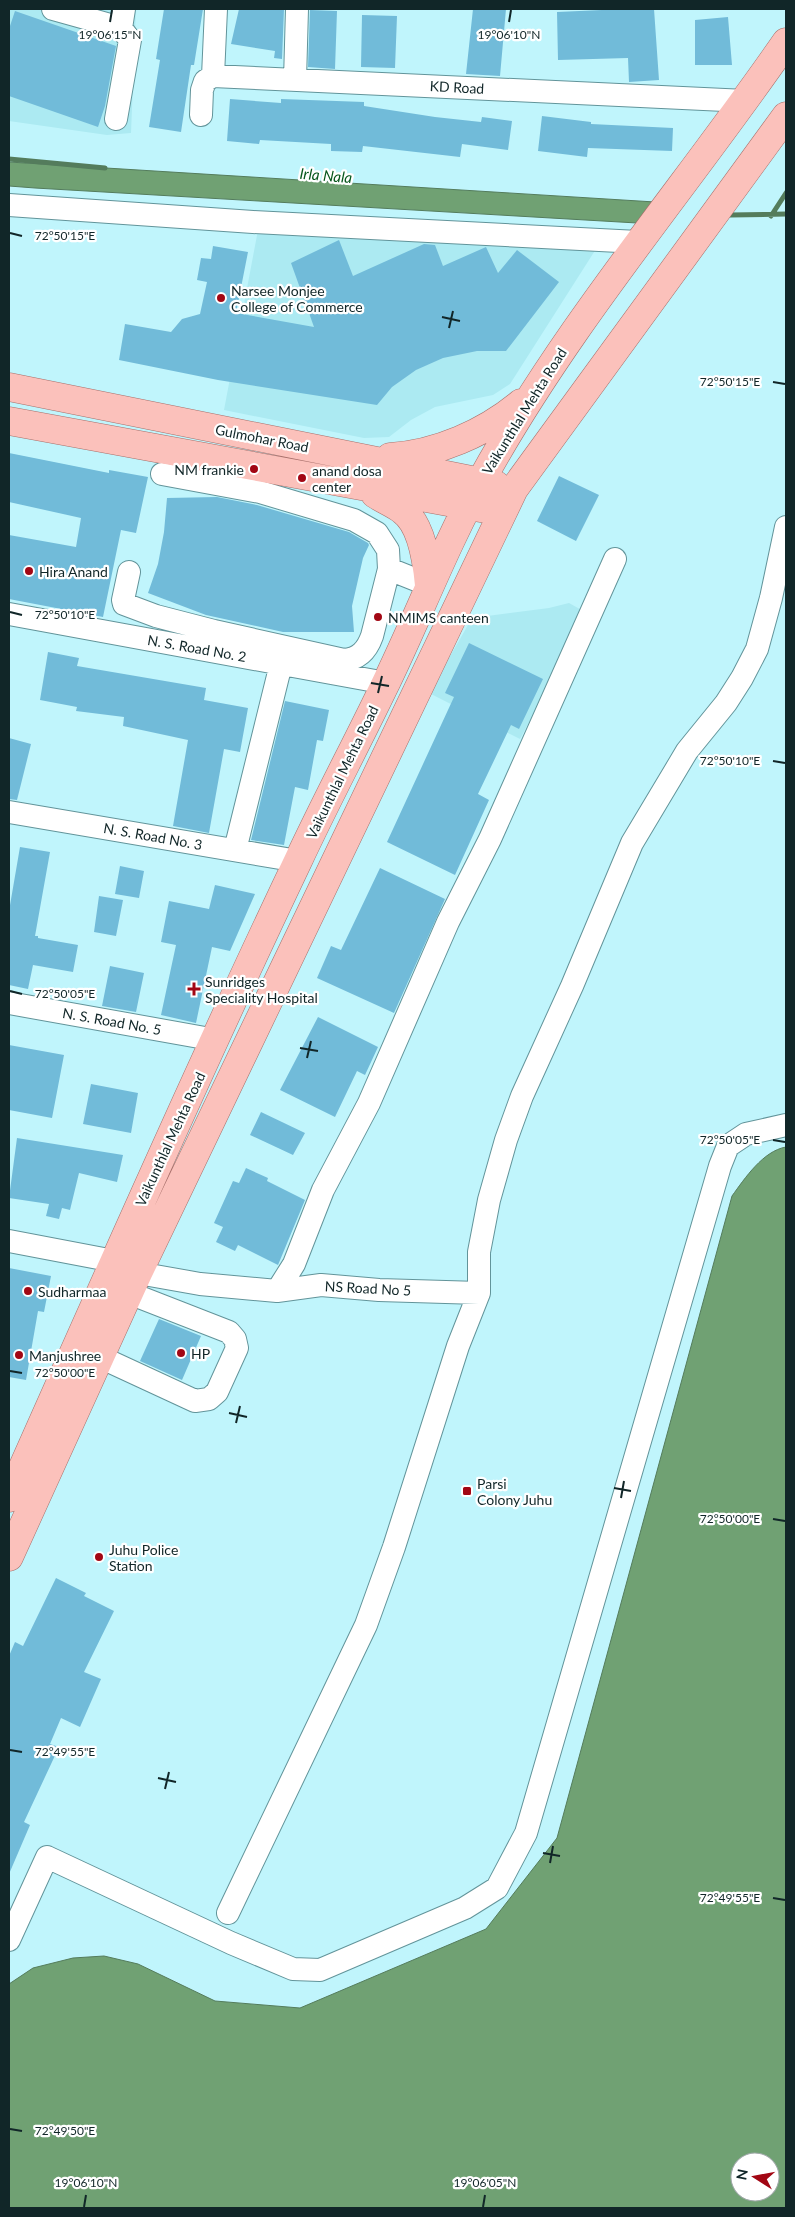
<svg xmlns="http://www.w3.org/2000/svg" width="795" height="2217" viewBox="0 0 795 2217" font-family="Lato,sans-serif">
  <rect width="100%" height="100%" fill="#c0f5fc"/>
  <!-- built -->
  <path fill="#aceaf2" d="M9,9H136L131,133L107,135L9,121Z
    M258,230L596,249L510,384L493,395L435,407L411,420L389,437L364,438L224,410Z
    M569,603L587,613L520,739L429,693L472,618L549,608Z"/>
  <!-- water -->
  <path fill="#70a173" stroke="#547c5c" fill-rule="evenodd" d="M9,162L655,202L637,223L35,188L9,186Z
    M786,1147V2208H9V1984L33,1968L73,1958L104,1956L138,1964L215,2001L300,2008L486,1929L557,1838L732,1196C745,1178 763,1151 786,1147ZM740,2162H770V2192H740Z"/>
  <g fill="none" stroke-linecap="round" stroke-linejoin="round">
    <!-- stream -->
    <path stroke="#547c5c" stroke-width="5" d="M9,159L105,168
      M730,215L786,214
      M771,216L786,193"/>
  </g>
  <!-- building -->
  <path fill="#71bbd9" d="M164,9H203L194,65H191L181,132L149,127L160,60L156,59Z
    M239,9H284L282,59L274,58L275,51L231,44Z
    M473,9H506L500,76L466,74Z
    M624,9H654L659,80L629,82L628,58L558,60L557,12Z
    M310,10L337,11L335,69L308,67Z
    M15,11L116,46L105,106L98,127L9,96V29Z
    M362,15L397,16L395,68L361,67Z
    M728,17L732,65H695V20Z
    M230,99L281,103V99L364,102V106L435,117L481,122L482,117L512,121L508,150L462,144L460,157L363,146L362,152L331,151V144L260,140L259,144L227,141Z
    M542,116L591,122V124L673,128L672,151L588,148L587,157L538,151Z
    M339,240L353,276L424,244L435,245L443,266L486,247L498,273L517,250L559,282L506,351H477L443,358L416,370L392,387L377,405L218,380L119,360L125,324L171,332L182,319L200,314L207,282L197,280L201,258L211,259L213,246L248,252L236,313L314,327L291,263Z
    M9,453L109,473V470L148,477L136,533L121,530L103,617L9,599V535L76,547L81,518L9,502Z
    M559,476L599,495L576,541L537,521Z
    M217,497L257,505L349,532L368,543L369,545L363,558L352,606L354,632H283L206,615L148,593L158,564L164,532L167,498Z
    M469,643L543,679L519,729L511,725L478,794L489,800L455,875L387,842L454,697L445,693Z
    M48,652L79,658L77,666L206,688L204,700L248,708L240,752L224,749L209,833L173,826L188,740L123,726L124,717L76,711L77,707L40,700Z
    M285,701L329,710L323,741L317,740L308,790L295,787L284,845L251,840Z
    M9,738L31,744L17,800L9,799Z
    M20,847L50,852L35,936H38V938L78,945L73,972L33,965L28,989L9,985V911Z
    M120,866L144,871L139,898L115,894Z
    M380,868L445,899L394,1013L317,978L331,946L341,950Z
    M215,885L255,894L230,951L212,947L196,1023L161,1015L176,945L161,942L169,901L209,909Z
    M99,896L123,900L116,936L94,932Z
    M110,966L144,973L136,1012L102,1006Z
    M318,1017L378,1047L365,1075L357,1071L335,1117L280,1090Z
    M9,1045L64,1055L52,1118L9,1110Z
    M91,1084L138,1093L131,1133L83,1124Z
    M261,1112L305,1133L293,1155L250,1135Z
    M17,1138L123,1155L117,1182L79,1173L70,1210L62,1208L59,1219L46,1216L49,1204L9,1198Z
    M246,1168L268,1178L267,1181L305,1200L278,1265L238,1245L235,1251L216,1242L223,1227L214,1223L233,1181L239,1183Z
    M9,1268L51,1276L44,1312L38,1311L26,1380L9,1377Z
    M159,1319L201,1336L182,1380L140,1361Z
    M56,1578L86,1593L84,1596L114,1611L84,1672L101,1679L80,1727L61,1718L50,1744L59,1747L24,1822L30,1825L9,1874V1656L15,1642L23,1646Z"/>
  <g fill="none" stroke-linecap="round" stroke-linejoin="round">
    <defs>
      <path id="minor" d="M53,9L121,28L124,9
        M213,76L216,9
        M295,80L297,9
        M201,115L202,90L205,81L213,76L746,101
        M116,119L130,40L121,28
        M9,205L253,222L638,242
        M389,569L429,585
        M129,572L123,600L124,604L156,616L214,631L344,660C359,659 367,650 372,636L389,569L388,550L377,533L354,520L260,492L162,474
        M9,614L386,683
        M9,812L298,861
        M235,850L281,664
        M9,1003L216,1040
        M9,1241L114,1261L138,1273L200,1284L277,1291L321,1285L379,1290L479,1293
        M277,1291L294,1264L323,1190L369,1103L448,922L490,839L615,559
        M100,1357L195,1401L209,1399L217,1392L237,1348L235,1339L229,1332L129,1293
        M228,1913L366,1625L394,1547L458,1346L479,1293V1252L489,1200L506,1140L522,1096L572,986L632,843L687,751L726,703L742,678L757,649L771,598L786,527
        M9,1940L47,1857L231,1943L293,1969L320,1970L465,1908L497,1888L526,1833L720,1166L728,1146L746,1134L786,1125"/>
      <path id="major" d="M9,387L496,485
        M9,421L486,509
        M390,457C437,454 485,433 521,403
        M375,494C384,500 394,504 402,510C422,524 427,563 429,585
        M9,1498C104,1285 198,1071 298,861C325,803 355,747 383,689C417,620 444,547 482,479C568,323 685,188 786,42
        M9,1557L138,1273L514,489L786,116"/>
    </defs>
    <!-- minor casing -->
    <use href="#minor" stroke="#62949a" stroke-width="24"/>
    <!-- major casing -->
    <use href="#major" stroke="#a76f6a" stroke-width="29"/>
    <!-- minor -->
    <use href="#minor" stroke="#fff" stroke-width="22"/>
    <!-- major -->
    <use href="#major" stroke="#fbc1bb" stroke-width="28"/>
  </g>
  <!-- ticks -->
  <path fill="none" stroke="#112628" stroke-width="2" d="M110,22L112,10M509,22L511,10M10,233L22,236M442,317L460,321M449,328L453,311M773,382L785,384M10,612L22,615M371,683L389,686M378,693L382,676M773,761L785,763M10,991L22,994M300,1048L318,1051M307,1058L311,1041M773,1140L785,1142M10,1371L22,1373M229,1413L247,1417M236,1423L240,1406M614,1488L631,1491M621,1498L624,1481M773,1519L785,1521M10,1750L22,1752M158,1778L176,1782M165,1789L169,1772M543,1853L560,1856M550,1863L553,1846M773,1898L785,1900M10,2129L22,2131M84,2207L86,2195M483,2207L485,2195"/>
  <!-- markers -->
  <g fill="#a20714" stroke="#fff" stroke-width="2">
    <circle cx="221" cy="298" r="5"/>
    <circle cx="254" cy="469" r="5"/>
    <circle cx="302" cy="478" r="5"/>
    <circle cx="29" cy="571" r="5"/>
    <circle cx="378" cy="617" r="5"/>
    <path d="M191.5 981.5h5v5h5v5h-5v5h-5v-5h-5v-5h5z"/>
    <circle cx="28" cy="1291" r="5"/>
    <circle cx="181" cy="1353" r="5"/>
    <circle cx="19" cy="1355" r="5"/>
    <rect x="462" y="1486" width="10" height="10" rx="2.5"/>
    <circle cx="99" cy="1557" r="5"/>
  </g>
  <g text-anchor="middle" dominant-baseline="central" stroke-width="4.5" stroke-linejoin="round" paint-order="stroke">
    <!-- street labels -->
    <g font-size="14" fill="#112628" stroke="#fff">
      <text transform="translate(457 87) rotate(3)">KD Road</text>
      <text transform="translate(524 411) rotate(-58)">Vaikunthlal Mehta Road</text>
      <text transform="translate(262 438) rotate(11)">Gulmohar Road</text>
      <text transform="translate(197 648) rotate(10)">N. S. Road No. 2</text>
      <text transform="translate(342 772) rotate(-64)">Vaikunthlal Mehta Road</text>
      <text transform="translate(153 836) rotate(10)">N. S. Road No. 3</text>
      <text transform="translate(112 1021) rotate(10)">N. S. Road No. 5</text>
      <text transform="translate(170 1139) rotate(-65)">Vaikunthlal Mehta Road</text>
      <text transform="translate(368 1288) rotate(3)">NS Road No 5</text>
    </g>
    <!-- poi labels -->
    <g font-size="14" fill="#112628" stroke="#fff" text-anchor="start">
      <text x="231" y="290">Narsee Monjee<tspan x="231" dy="16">College of Commerce</tspan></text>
      <text x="244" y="469" text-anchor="end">NM frankie</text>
      <text x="312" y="470">anand dosa<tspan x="312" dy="16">center</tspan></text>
      <text x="39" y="571">Hira Anand</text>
      <text x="388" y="617">NMIMS canteen</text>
      <text x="205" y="981">Sunridges<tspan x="205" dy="16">Speciality Hospital</tspan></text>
      <text x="38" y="1291">Sudharmaa</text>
      <text x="191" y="1353">HP</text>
      <text x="29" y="1355">Manjushree</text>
      <text x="477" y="1483">Parsi<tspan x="477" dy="16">Colony Juhu</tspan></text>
      <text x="109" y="1549">Juhu Police<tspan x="109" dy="16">Station</tspan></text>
    </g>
    <!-- water labels -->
    <g font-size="15" font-style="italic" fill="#07571c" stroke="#fff">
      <text transform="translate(326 175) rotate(5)">Irla Nala</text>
    </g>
  </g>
  <g font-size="12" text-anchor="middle" fill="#112628" stroke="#fff" stroke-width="4.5" stroke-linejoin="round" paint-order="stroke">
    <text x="110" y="39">19°06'15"N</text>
    <text x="509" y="39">19°06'10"N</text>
    <text x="65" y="240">72°50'15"E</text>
    <text x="730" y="386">72°50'15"E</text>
    <text x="65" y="619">72°50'10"E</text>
    <text x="730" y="765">72°50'10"E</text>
    <text x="65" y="998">72°50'05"E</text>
    <text x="730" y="1144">72°50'05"E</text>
    <text x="65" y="1377">72°50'00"E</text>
    <text x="730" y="1523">72°50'00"E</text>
    <text x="65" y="1756">72°49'55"E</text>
    <text x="730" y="1902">72°49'55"E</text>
    <text x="65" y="2135">72°49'50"E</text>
    <text x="86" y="2187">19°06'10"N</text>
    <text x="485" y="2187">19°06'05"N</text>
  </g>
  <!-- border -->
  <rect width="795" height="2217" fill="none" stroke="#112628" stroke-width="20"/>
  <!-- north arrow -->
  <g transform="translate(755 2177) rotate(281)"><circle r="24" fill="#ffffff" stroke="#a0a8a9"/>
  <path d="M0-4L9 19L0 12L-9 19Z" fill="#a20714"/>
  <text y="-8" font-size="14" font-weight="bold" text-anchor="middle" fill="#112628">N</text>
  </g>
</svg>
